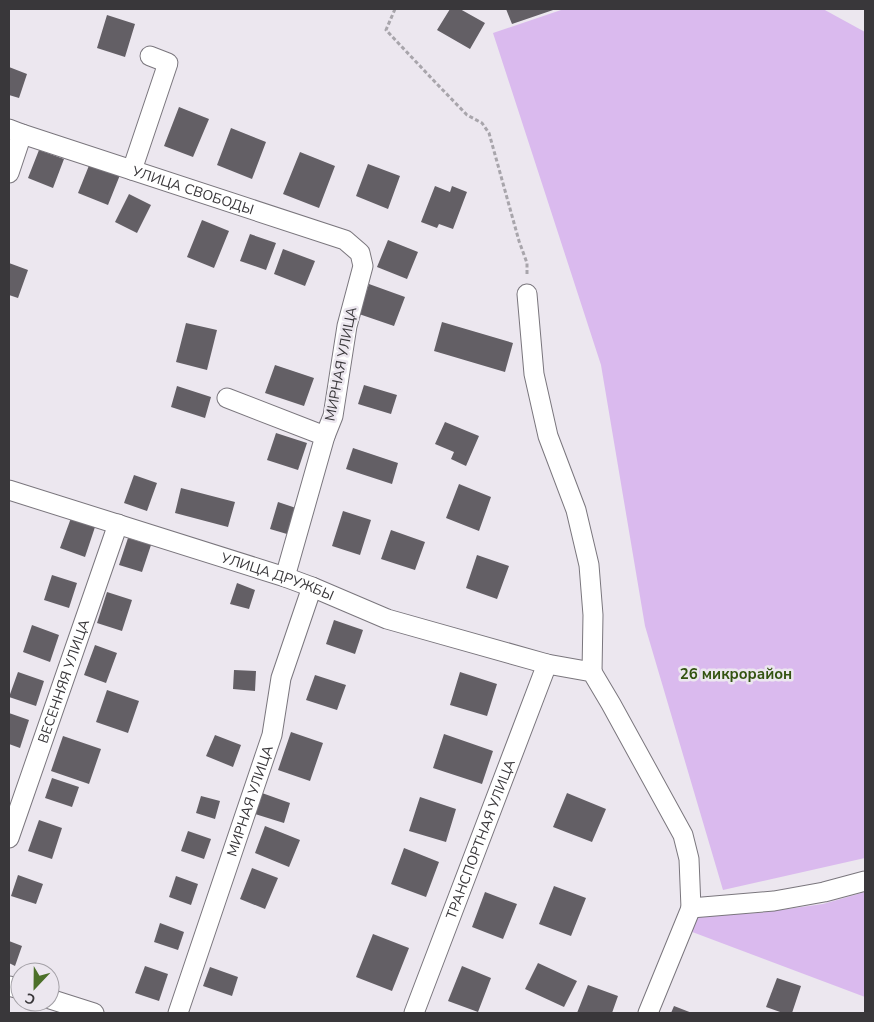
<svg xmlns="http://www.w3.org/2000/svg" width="874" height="1022" viewBox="0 0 874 1022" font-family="'Nunito Sans',sans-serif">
  <rect width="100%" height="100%" fill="#ece7ef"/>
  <!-- green -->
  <path fill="#dabaee" d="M564,9H823L865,32V858L723,890L645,626L601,365L493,33Z
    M865,892V997L687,930L693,916L758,913L823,904Z"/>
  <!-- building -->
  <path fill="#635f65" d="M450,9H460L485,23L470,49L437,30Z
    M506,9H556L512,24Z
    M107,15L135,24L125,57L97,48Z
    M9,67L27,74L19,98L9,95Z
    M179,107L209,119L193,157L164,146Z
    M231,128L266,142L252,179L217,165Z
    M39,150L64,159L53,188L28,178Z
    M300,152L335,166L319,208L283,194Z
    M90,163L120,175L108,205L78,193Z
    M368,164L400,176L388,209L356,196Z
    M435,186L450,192L452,186L467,192L453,229L439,224L437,228L421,222Z
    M129,194L151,205L137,233L115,222Z
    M202,220L229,231L214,268L187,257Z
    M250,234L276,243L266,270L240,261Z
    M388,240L418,252L407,279L377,267Z
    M283,249L315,261L305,286L274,274Z
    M9,263L28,270L18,298L9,295Z
    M369,284L405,297L394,326L359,314Z
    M442,322L513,343L505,372L434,351Z
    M186,323L217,330L207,370L176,362Z
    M275,365L314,378L304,406L265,393Z
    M364,385L397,395L391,414L358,404Z
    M177,386L211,397L205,418L171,407Z
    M445,422L479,436L466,466L451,459L454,452L435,444Z
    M276,433L307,443L298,470L267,460Z
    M353,448L398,463L392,484L346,469Z
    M134,475L157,483L147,511L124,503Z
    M459,484L491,497L479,531L446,518Z
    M181,488L235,502L228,527L175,513Z
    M278,502L296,508L287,534L270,529Z
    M343,511L371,520L360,555L332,546Z
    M71,518L95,527L85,557L60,548Z
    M391,530L425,542L415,570L381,559Z
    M128,538L151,545L142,572L119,565Z
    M477,555L509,566L497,599L466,588Z
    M52,575L77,583L69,608L44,600Z
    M237,583L255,590L249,609L230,604Z
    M107,592L132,600L122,631L97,623Z
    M334,620L363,630L355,654L326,644Z
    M32,625L59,635L50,662L23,652Z
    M95,645L117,653L106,683L84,675Z
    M234,670L256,671L255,691L233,689Z
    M18,672L44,681L36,706L9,697Z
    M460,672L497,684L487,716L450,705Z
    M315,675L346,685L337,710L306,700Z
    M107,690L139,701L128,733L96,722Z
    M9,713L29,720L20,748L9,744Z
    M291,732L323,743L310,781L278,770Z
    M444,734L493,751L482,784L433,768Z
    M215,735L241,745L233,767L206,756Z
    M63,736L101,749L89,784L51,771Z
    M52,778L79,787L72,807L45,798Z
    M262,793L290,803L284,823L255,814Z
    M567,793L606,809L592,842L553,827Z
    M201,796L220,801L215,819L196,813Z
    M420,797L456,809L446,842L409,831Z
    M39,820L62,828L52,859L28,851Z
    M265,826L300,840L289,867L255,853Z
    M188,831L211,839L204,859L181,851Z
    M404,848L439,862L426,897L391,884Z
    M252,868L278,878L265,909L240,899Z
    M18,875L43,884L36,904L11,896Z
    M176,876L198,884L191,905L169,897Z
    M554,886L586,898L571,936L539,924Z
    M485,892L517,904L503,939L472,927Z
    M160,923L184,932L178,950L154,942Z
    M373,934L409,948L392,991L356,977Z
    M9,941L22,946L15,966L9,963Z
    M538,963L577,981L564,1007L525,989Z
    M145,966L168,974L159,1001L135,993Z
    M462,966L491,978L478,1012L448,1001Z
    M210,967L238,977L232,996L203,986Z
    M777,978L801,986L792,1013H783L766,1007Z
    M588,985L618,996L612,1013H577Z
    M674,1006L692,1013H671Z"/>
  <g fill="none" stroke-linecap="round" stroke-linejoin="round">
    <defs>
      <g id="minor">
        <path id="s1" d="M9,129L22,134L345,240L360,253L363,266L347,326L333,416L325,436L285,577"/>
        <path d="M132,170L168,63L150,56"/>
        <path d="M9,173L22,134"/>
        <path d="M527,294L534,374L548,436L576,510L589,565L593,615L592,672"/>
        <path d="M227,398L325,436"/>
        <path id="s2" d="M9,490L285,577L312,587L387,619L547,664L592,672L611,704L683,835L689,859L691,908L774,901L824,892L865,881"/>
        <path id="s3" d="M9,838L118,524"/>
        <path d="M9,986L20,989"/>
        <path d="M50,999L94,1013"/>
        <path id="s4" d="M178,1013L272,735L281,678L312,587"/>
        <path id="s5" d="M414,1013L547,664"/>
        <path d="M648,1013L691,908"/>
      </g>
    </defs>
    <!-- minor casing -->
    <use href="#minor" stroke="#7a767d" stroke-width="21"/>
    <!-- path -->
    <path stroke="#a8a5ab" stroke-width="3" stroke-dasharray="4 2.5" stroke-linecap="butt" d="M395,9L386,30L436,83L467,115L482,123L489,133L519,241L527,263V276"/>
    <!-- minor -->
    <use href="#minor" stroke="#fff" stroke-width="19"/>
  </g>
  <g text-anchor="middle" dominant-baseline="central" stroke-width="5" stroke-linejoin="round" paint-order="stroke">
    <!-- street labels -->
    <g font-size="14" fill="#39373a" stroke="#ece7ef">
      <text stroke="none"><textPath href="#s1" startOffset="194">УЛИЦА СВОБОДЫ</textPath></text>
      <text transform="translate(341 364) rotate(-79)">МИРНАЯ УЛИЦА</text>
      <text stroke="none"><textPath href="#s2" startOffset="282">УЛИЦА ДРУЖБЫ</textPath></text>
      <text stroke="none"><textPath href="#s3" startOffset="166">ВЕСЕННЯЯ УЛИЦА</textPath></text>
      <text stroke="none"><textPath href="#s4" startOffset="224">МИРНАЯ УЛИЦА</textPath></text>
      <text stroke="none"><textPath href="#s5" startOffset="186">ТРАНСПОРТНАЯ УЛИЦА</textPath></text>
    </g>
    <!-- neighbourhood labels -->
    <g font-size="15" font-weight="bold" fill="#335311" stroke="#ece7ef">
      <text x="736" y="674">26 микрорайон</text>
    </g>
  </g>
  <!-- border -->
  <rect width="874" height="1022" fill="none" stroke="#39373a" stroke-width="20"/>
  <!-- north arrow -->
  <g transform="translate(35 987) rotate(202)"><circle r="24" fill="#ece7ef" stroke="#a4a1a7"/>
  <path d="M0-4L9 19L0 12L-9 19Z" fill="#4c7029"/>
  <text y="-8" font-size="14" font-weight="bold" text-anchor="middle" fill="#39373a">С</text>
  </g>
</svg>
